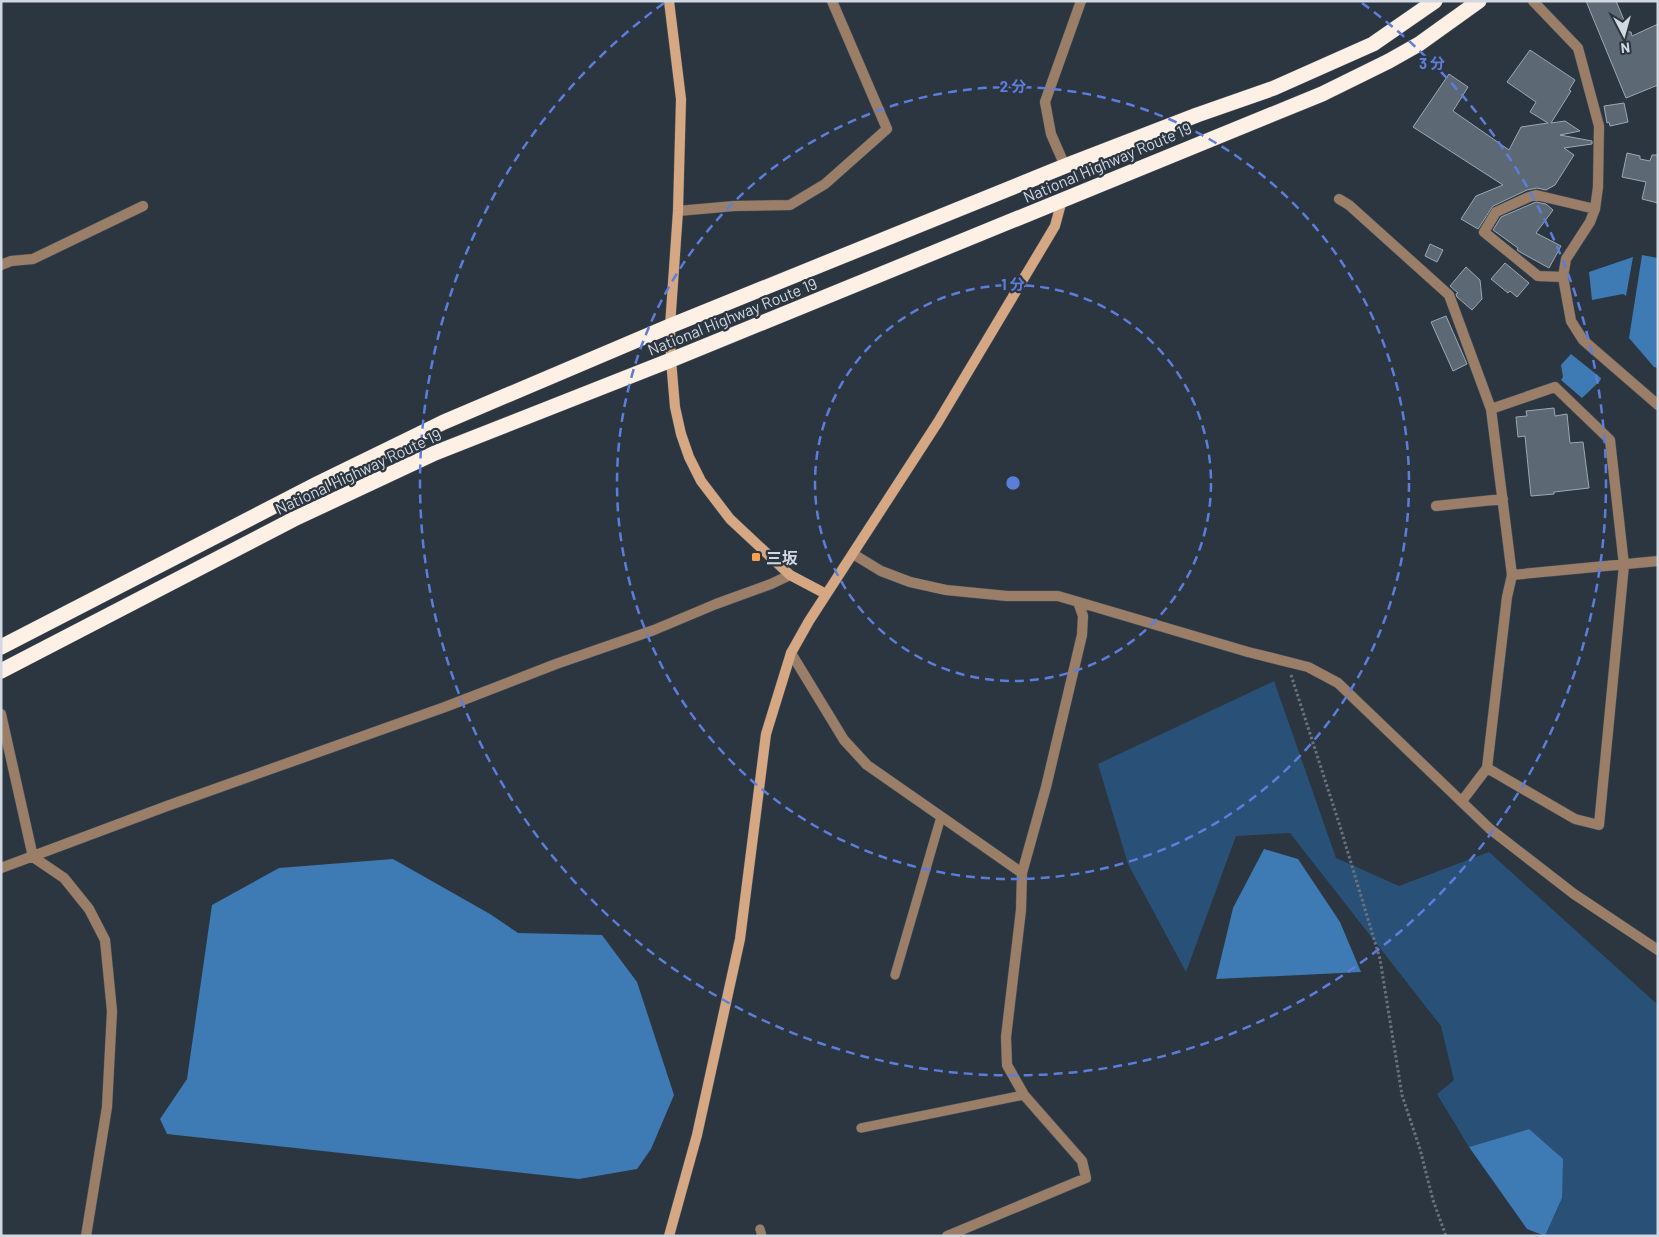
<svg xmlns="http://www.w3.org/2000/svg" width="1659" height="1237" viewBox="0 0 1659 1237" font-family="Barlow,'Noto Sans JP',sans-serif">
  <rect width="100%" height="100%" fill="#2b3641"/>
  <!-- green -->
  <path fill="#295177" d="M1274,681L1336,858L1399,886L1489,852L1658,1005V1236H1545L1562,1198L1529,1129L1469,1147L1437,1094L1454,1080L1441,1026L1290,833L1236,836L1186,972L1128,864L1098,764Z"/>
  <!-- water -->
  <path fill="#3e7ab3" d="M1642,255L1658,258V368L1654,367L1629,338Z
    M1633,257L1626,296L1623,294L1592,300L1589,272Z
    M1571,354L1601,378L1600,381L1582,398L1561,380L1563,377L1561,365Z
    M1264,849L1298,859L1340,922L1361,972L1216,979L1233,908Z
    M393,859L490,914L518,933L602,935L637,982L674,1095L651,1149L637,1169L579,1179L167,1134L160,1119L187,1079L212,905L279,868Z
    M1529,1129L1563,1159L1562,1198L1545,1236L1527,1229L1469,1147Z"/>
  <!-- building -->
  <path fill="#5c6874" stroke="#9ba8b5" d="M1586,1H1616L1629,32H1631L1632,36L1658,24V85L1626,98Z
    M1530,50L1575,80L1569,90L1571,91L1551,123L1565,121L1580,131L1560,135L1592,141V144L1564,148L1574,155L1555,185L1546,190L1537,188L1527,190L1493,206L1478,229L1461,219L1476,196L1503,185L1413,127L1449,74L1468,87L1453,111L1509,150L1521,127L1548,123L1530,112L1536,102L1507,82Z
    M1624,103L1628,122L1610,126L1609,122L1607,123L1604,106Z
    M1627,153L1640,156V159L1650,161L1652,155H1658V203L1642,199L1646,182L1622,177Z
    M1536,202L1546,204L1553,210L1536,233L1561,246L1549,268L1520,252L1517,250L1518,248L1493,230L1501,217Z
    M1430,244L1443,250L1437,262L1425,256Z
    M1505,263L1529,283L1517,297L1510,291L1508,293L1491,279Z
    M1466,267L1480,280L1482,299L1472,310L1457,297L1456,294L1458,293L1450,286Z
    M1446,316L1467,364L1453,371L1431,322Z
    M1554,408L1555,416L1567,414L1570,443L1583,442L1589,488L1554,492V494L1531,496L1525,436L1518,437L1516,417L1527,416L1526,411Z"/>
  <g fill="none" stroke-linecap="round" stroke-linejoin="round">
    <defs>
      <path id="lane" d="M895,975L941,817
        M861,1128L1024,1095
        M760,1229L762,1236"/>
      <path id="street" d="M1533,1L1578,48L1599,126L1598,187L1595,209L1590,222L1566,259L1563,277L1571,321L1583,340L1658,405
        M1065,166L1051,134L1045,102L1081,1
        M1339,199L1349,205L1449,295L1491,409
        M678,211L734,206L790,205L825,184L887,129L832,1
        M1,265L11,261L33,259L143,206
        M1563,277L1538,276L1484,232L1496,212L1529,197L1536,195L1595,209
        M1436,506L1503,499
        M853,554L881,571L910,582L946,590L1007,596H1058L1248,652L1308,667L1338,683L1490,829L1574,894L1658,950
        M791,653L844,740L867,765L1022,873
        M1,714L33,857L64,878L89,909L105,940L112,1011L107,1107L86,1236
        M1487,768L1575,819L1599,825L1624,565L1610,440L1555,387L1491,409L1512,575
        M1462,801L1487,768L1507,597L1512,575L1658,561
        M1,868L167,806L445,707L556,664L654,630L716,604L771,584L790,575
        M947,1236L1086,1178L1082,1161L1024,1095L1007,1065L1006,1037L1021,910L1022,873L1046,787L1082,635L1083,616L1078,602"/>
      <path id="secondary" d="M669,1L681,99L678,211L670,326L671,360L675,407L681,434L689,457L701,481L730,519L790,575L826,594
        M669,1236L697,1135L740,939L766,734L791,653L809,621L938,422L1055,226L1062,200"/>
      <path id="highway" d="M1,647L317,484L444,422L670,326L1065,166L1197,115L1274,88L1373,44L1435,1
        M1,671L294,519L435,453L671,360L1322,94L1389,61L1419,44L1479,1"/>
    </defs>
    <!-- lane casing -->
    <use href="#lane" stroke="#49535d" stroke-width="10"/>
    <!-- street casing -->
    <use href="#street" stroke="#49535d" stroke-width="11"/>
    <!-- secondary casing -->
    <use href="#secondary" stroke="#49535d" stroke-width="11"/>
    <!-- highway casing -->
    <use href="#highway" stroke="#49535d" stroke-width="16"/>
    <!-- path -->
    <path stroke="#6a737d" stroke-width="3" stroke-dasharray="2.5 2.5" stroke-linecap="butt" d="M1291,675L1339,823L1380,959L1402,1095L1420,1149L1433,1200L1446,1236"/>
    <!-- lane -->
    <use href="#lane" stroke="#9b7e67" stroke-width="9"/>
    <!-- street -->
    <use href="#street" stroke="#9b7e67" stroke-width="10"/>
    <!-- secondary -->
    <use href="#secondary" stroke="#d5a782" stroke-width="10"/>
    <!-- highway -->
    <use href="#highway" stroke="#fff0e5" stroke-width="15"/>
  </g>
  <!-- distance rings -->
  <g fill="none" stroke="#5c7eda" stroke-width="2.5" stroke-dasharray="9 6">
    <circle cx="1013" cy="483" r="198"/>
    <circle cx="1013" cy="483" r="396"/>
    <path d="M1362 3A593 593 0 1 1 664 3"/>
  </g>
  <!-- markers -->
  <rect fill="#fa9f4e" stroke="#2b3641" stroke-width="2" x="751" y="552" width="10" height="10" rx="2.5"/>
  <g text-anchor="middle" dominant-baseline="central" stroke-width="4.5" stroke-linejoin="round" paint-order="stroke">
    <!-- street labels -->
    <g font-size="16" fill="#d1d8df" stroke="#2b3641">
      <text transform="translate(1107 162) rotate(-23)">National Highway Route 19</text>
      <text transform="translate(732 316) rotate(-22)">National Highway Route 19</text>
      <text transform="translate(358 471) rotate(-25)">National Highway Route 19</text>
    </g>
    <!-- poi labels -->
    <g font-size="16" font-weight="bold" fill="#d1d8df" stroke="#2b3641" text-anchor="start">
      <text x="766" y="557">三坂</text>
    </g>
  </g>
  <circle cx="1013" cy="483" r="8" fill="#5c7eda" stroke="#2b3641" stroke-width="2.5"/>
  <g font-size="15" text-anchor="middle" font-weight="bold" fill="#5c7eda" stroke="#2b3641" stroke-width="4.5" stroke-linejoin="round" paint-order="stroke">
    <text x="1432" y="69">3 分</text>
    <text x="1013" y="92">2 分</text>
    <text x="1013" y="290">1 分</text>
  </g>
  <!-- border -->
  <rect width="1659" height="1237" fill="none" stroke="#d1d8df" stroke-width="5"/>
  <!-- north arrow -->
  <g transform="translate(1624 35) rotate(174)" stroke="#2b3641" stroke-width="4" paint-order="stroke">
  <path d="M0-4L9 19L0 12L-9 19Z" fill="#d1d8df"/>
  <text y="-8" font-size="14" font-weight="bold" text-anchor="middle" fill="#d1d8df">N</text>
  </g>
</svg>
